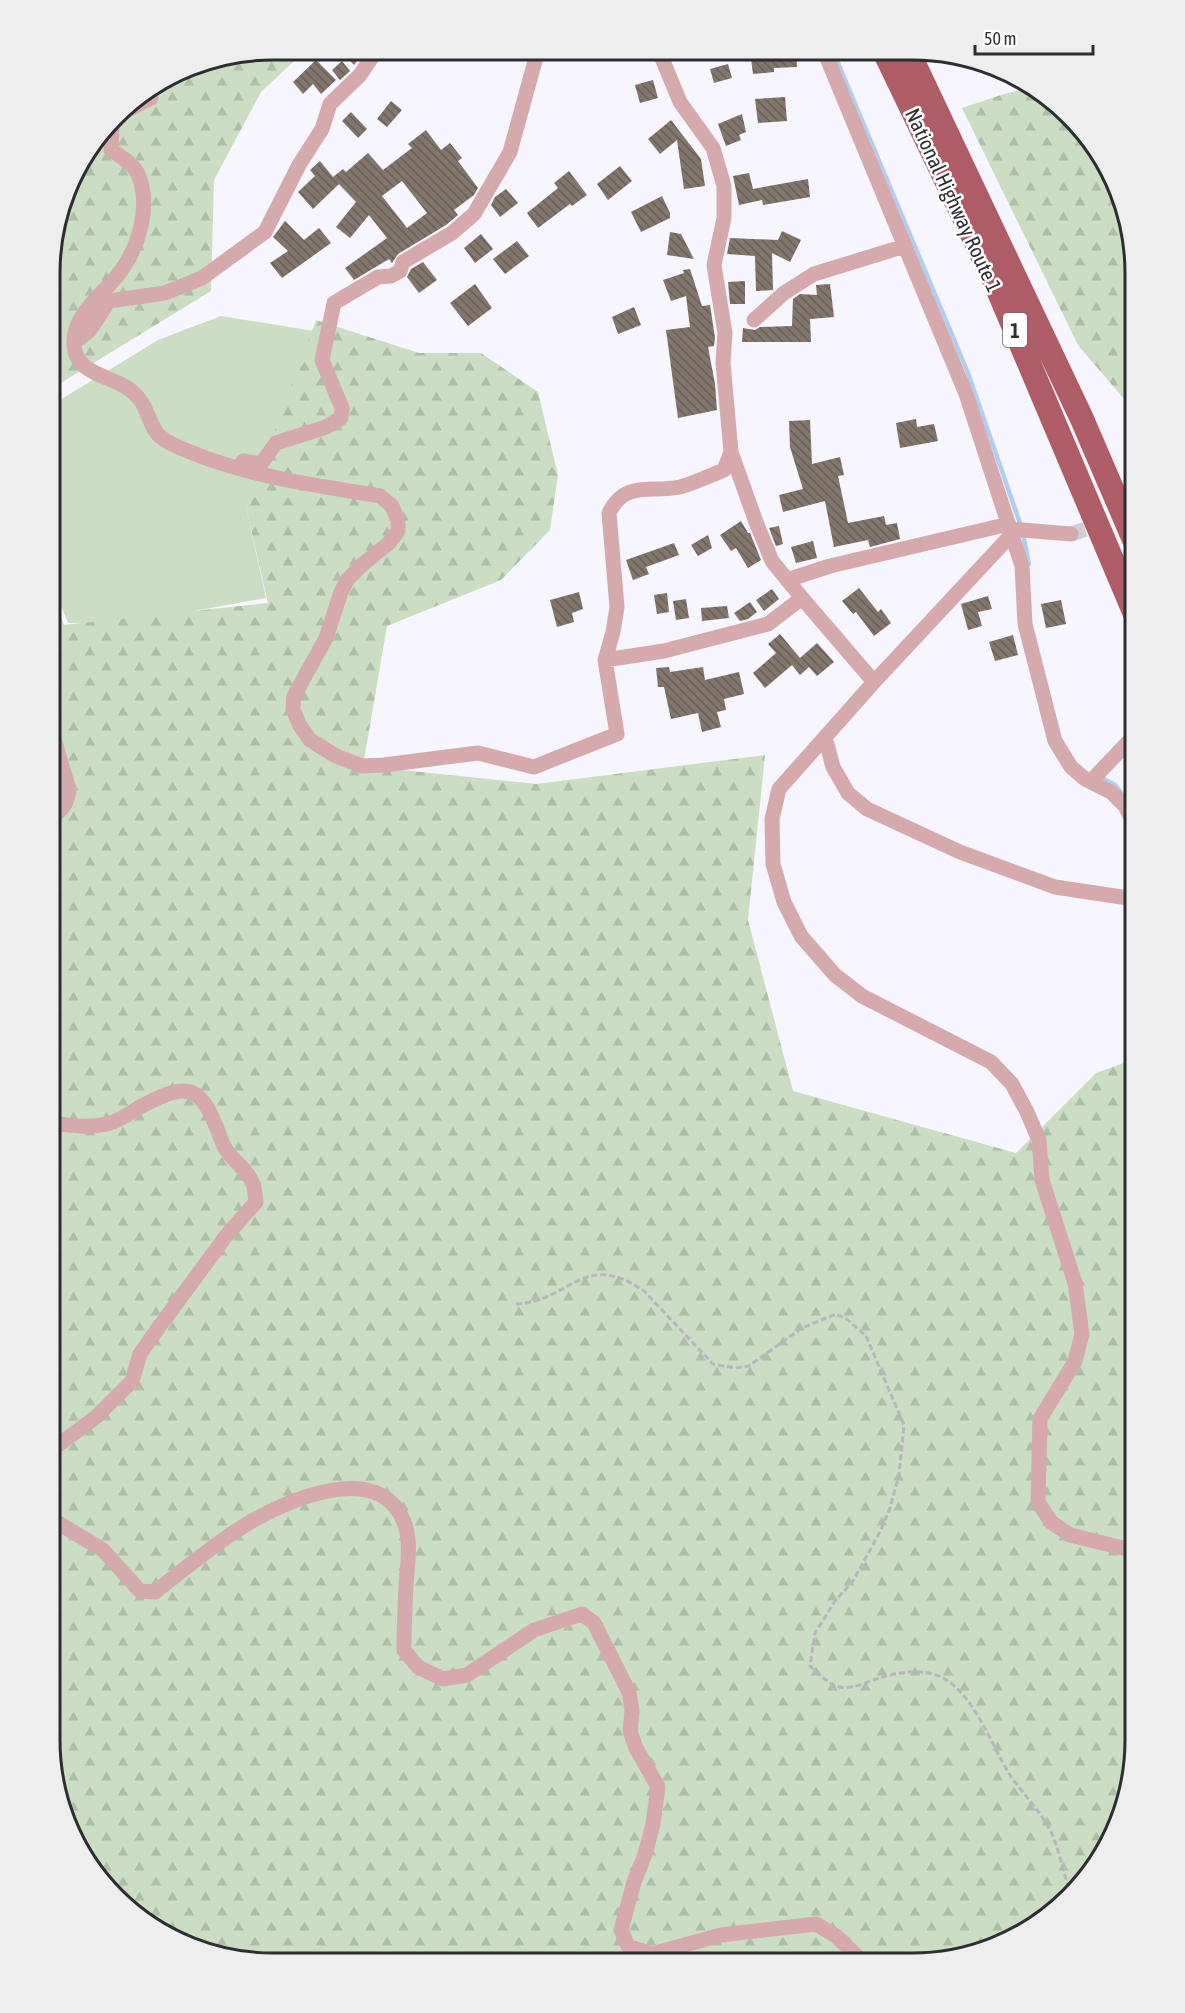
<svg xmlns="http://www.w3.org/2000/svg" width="1185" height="2013" viewBox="0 0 1185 2013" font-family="'Asap Condensed',sans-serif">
  <defs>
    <pattern id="forest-firs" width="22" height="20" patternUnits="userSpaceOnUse" patternTransform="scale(1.5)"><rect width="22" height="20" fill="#cbddc2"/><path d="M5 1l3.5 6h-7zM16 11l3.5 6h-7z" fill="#afbea7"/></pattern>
    <pattern id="building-back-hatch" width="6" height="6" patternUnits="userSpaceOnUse" patternTransform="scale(1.5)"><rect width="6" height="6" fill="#81756c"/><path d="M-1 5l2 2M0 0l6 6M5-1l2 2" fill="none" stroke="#6a6059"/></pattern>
  </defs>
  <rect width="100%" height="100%" fill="#f7f5fe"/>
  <!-- green -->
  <path fill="#cbddc2" d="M221,316L320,332L246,507L266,598L122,624L68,623L51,582V408L55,403L158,340Z"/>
  <!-- forest -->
  <path fill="url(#forest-firs)" d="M273,50H306L261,92L214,180L211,291L51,389V244L73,174L125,105L188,66Z
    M1034,87L1048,96L1090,137L1119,188L1135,273V412L1078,345L962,108L1004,94Z
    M316,320L419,353H481L538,392L558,475L550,530L501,580L387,626L363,766L536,784L765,755L748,920L793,1091L1016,1153L1096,1073L1135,1059V1755L1124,1812L1090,1876L1048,1918L997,1947L912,1963L244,1962L188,1947L137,1918L95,1876L66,1825L50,1740L51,588L64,625L268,603L246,507Z"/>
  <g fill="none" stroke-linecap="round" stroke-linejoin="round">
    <!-- stream -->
    <path stroke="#b2cdee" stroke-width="4.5" d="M833,51L968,373L1021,526
      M1023,534L1029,564
      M1100,777L1115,785L1123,795"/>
  </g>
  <!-- building -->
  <path fill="url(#building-back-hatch)" fill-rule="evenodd" d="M351,50H358L362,54L354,65L345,55Z
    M750,51H796L797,67L774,68V72L753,74Z
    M316,60L336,80L321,94L313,84L303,94L293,82Z
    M342,61L350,71L340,80L332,70Z
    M728,64L732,78L714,83L710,69Z
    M653,80L658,98L640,103L635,85Z
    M785,97L787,121L758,123L755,99Z
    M391,101L402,110L387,127L377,119Z
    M351,112L367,129L358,138L342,121Z
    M742,114L746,132L739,135L741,140L726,146L718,124Z
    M671,120L701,159L705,186L684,189L677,140L660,154L648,139Z
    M426,130L441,150L450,143L462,158L458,161L478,188L474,195L454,210L458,215L446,225L398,254L392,263L389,259L354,280L345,268L387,238L369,215L350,238L336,227L356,202L337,182L339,184L313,209L298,192L315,176L310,170L320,161L333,177L343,169L346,172L368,153L383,170L412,148L408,144ZM402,181L427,213L407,228L382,196Z
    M620,166L632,181L608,200L597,184Z
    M569,171L587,195L572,206L570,204L538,228L527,213L558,188L554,183Z
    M749,173L753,189L808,179L810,197L763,205L762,200L739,205L733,176Z
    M506,189L518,203L500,217L491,205L495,197Z
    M662,196L670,213V218L641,232L631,212Z
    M285,221L304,240L319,228L331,243L282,278L270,263L288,251L273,237Z
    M782,231L801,240L790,262L772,253L773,290L756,291L755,256L727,254L730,238L778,240Z
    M670,232L681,234L694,259L667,255Z
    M481,234L493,249L475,263L464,248Z
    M517,241L529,256L505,274L493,259Z
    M423,262L437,280L419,293L407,277L411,269Z
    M690,269L702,306L710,305L715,338L714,346L708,347L715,384L717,410L678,418L666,330L690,327L686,296L671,301L663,280L684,273L683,270Z
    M745,281V304H730L728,282Z
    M475,284L492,308L468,326L450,303Z
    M830,284L834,317L810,319L811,342H742L743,328L755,330L760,327L792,326L793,299L800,294L817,295L816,285Z
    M634,307L641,325L618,334L612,317Z
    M916,419L917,427L934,424L938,441L900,448L896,423Z
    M810,420L812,464L840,457L844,475L838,476L848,523L884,516L886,525L897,523L900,539L870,547L868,540L834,547L825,501L783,512L779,495L803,489L790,447L789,421Z
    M741,521L748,533H750L761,560L748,568L736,548L731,551L720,535Z
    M779,526L783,544L776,546L769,528Z
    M708,535L712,548L698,556L691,545Z
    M813,541L817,558L796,563L791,547Z
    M674,543L679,555L646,567L649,574L633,580L626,560Z
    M859,588L878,612L881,609L891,623L874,636L856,612L853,614L842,601Z
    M772,589L779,599L764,611L756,600Z
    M579,592L583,609L572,613L574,622L557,627L550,600Z
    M667,593L669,612L657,614L654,595Z
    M988,596L992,609L978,612L982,626L968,630L961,604Z
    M686,599L689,618L676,620L673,601Z
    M1061,600L1066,624L1046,628L1041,604Z
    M750,602L757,612L748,619L740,621L734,613Z
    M727,606L729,618L702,621L701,608Z
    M780,634L800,658L817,643L834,662L817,676L809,667L800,675L792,665L765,688L753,673L776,653L768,644Z
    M1013,635L1018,655L995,661L989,642Z
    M669,667L670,672L703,667L705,680L739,672L744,694L724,699L726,710L717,712L721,727L702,732L698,713L671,719L664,687H658L656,668Z"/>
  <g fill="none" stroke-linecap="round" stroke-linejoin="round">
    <!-- minor-tunnel -->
    <path stroke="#cfcdd5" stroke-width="15" stroke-dasharray="15 8" stroke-linecap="butt" d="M1071,534L1133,514"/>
    <!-- path -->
    <path stroke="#b7b5bd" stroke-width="3" stroke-dasharray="6 3" stroke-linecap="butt" d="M516,1304C570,1302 583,1249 644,1291L713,1364L735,1368L749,1366L802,1328L836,1314L848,1320L866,1336L904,1425L899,1475L890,1508L881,1530L853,1581L835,1601L815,1633L810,1666C818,1673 826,1682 836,1686C849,1691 867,1682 880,1678C892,1674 907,1671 920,1672C970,1673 989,1745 1012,1778C1025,1796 1042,1813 1052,1834C1060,1853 1064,1875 1071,1895
      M1128,1388L1135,1385"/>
    <!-- minor -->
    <path stroke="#d6aaad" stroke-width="15" d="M824,51L966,394L1022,566L1025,624L1055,741L1071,767L1085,779L1111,792L1125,806L1135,826
      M118,115L151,98V89
      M117,116L112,126L111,150C120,156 133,163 138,174C152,207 138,250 117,276C101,296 73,315 74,343C74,373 107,375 126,387C131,390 139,397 142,403C149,413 151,431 162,438C174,447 189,451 203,457C260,478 320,486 380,496L392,506L398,521V531L389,543L363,564L348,579L341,592L326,638L294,696L293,709L299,724L310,740L336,756L362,766L384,765L478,753L534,767L617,734L605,660L613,632L617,607L609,513C625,480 651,493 680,487C695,483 709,476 724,470L731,452L723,363L725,333L714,265L724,218V186L713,148L680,102L659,51
      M754,320L784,293L814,274L905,246
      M74,343L90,330L109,301L165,293L202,278L265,232L299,165L322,129L330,104L360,75L377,50
      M731,452L756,522L772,561L802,598L874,682
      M243,461L261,464L276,443L326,427L341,418L342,408L322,360L334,303L378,277L391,276L400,271L403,262L452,233L474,214L510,152L538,50
      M1010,529L1071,534
      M1012,534L874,682L779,789L772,819L773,864L784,902L801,936L835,975L862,996L991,1062L1012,1084L1027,1112L1039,1140L1042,1180L1075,1283L1082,1334L1075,1361L1040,1419L1038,1502L1051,1522L1070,1535L1135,1551
      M787,580L830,566L1009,524
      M605,660L664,651L768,624L802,598
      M825,737L833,767L848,793L867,809L960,852L1055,887L1135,899
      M1091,781L1133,737
      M51,818C62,810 67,805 69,790L51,728
      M50,1451L96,1417L132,1381L140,1354L159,1327L226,1236L256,1202C255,1197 255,1189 253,1184C248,1169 229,1159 223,1144C202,1088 194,1077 138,1108C130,1113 119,1121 110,1123C90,1129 70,1125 50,1123
      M50,1518L103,1550L140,1591L155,1592C185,1569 215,1543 247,1524C288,1500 379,1459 404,1522C412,1542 407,1566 406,1586C405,1607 404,1629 404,1650L418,1667L443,1679L467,1675L534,1630L582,1614L594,1623L629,1692L632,1711L630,1731L636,1748L658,1787L653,1824L645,1854L634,1882L621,1930L628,1946L652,1954L721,1935L816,1924L836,1936L864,1963"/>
    <!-- trunk -->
    <path stroke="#ae5c66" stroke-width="24" d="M884,51L993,278L1135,614
      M908,51L1082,419L1135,542"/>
  </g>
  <g text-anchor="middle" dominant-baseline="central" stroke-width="5" stroke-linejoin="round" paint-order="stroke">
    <!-- shield labels -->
    <rect fill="#fff" stroke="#6d6c70" stroke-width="1.5" x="1003" y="313" width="24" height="34" rx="4.5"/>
    <g font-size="20" font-weight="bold" fill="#2e2d32">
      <text x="1015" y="330">1</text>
    </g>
    <!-- street labels -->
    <g font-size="21" fill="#2e2d32" stroke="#fff">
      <text transform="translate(954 200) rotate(65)">National Highway Route 1</text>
    </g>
  </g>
  <!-- crop -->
  <path d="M0 0H1185V2013H0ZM273 60H912A213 213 0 0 1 1125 273V1740A213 213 0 0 1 912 1953H273A213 213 0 0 1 60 1740V273A213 213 0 0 1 273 60Z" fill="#eeeeef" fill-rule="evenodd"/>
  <path fill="none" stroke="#2e2d32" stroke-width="3" d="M273 60H912A213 213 0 0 1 1125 273V1740A213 213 0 0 1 912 1953H273A213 213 0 0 1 60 1740V273A213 213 0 0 1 273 60Z"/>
  <!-- scale -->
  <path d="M975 45v9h118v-9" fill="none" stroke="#2e2d32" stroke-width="3"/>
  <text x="984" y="45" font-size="18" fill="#2e2d32" stroke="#ffffff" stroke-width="4.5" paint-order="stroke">50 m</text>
</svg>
